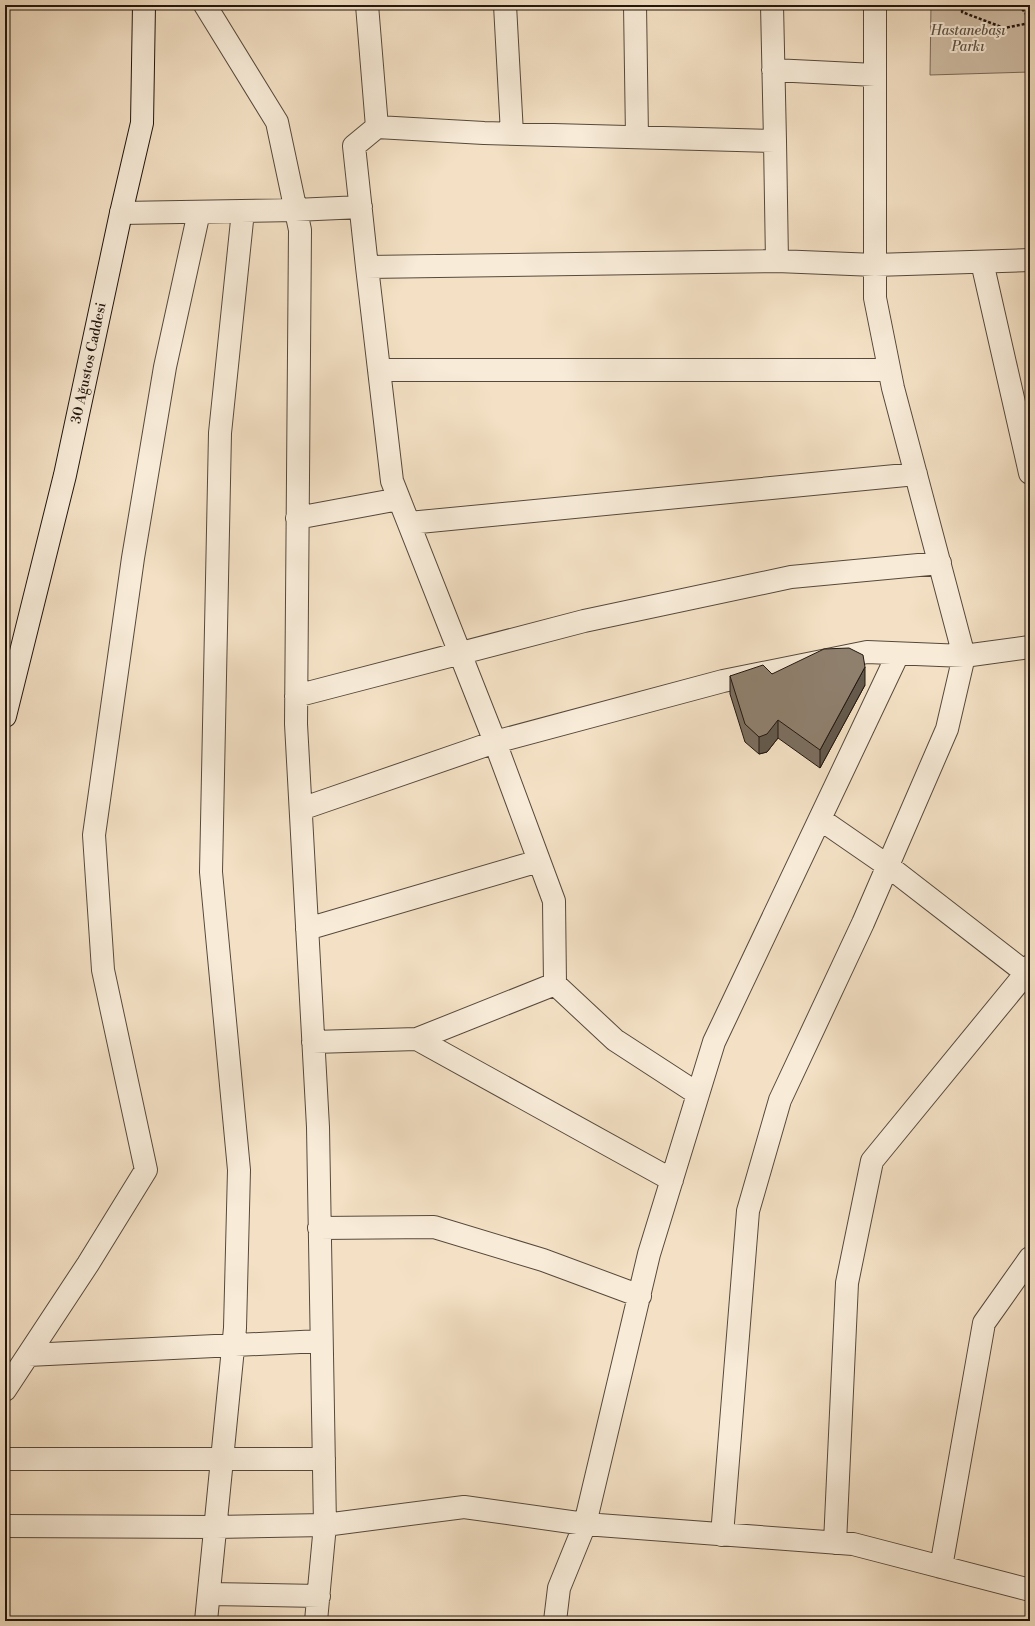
<svg xmlns="http://www.w3.org/2000/svg" width="1035" height="1626" viewBox="0 0 1035 1626" font-family="'Libre Bodoni',serif">
  <rect width="100%" height="100%" fill="#f4e1c5"/>
  <filter id="stains"><feTurbulence type="fractalNoise" baseFrequency=".005" numOctaves="4"/><feColorMatrix values="0 0 0 0 .2 0 0 0 0 .09 0 0 0 0 .02 0 0 0 .5 -.17"/></filter>
  <radialGradient id="worn" r=".72"><stop offset=".6" stop-color="#630" stop-opacity="0"/><stop offset="1" stop-color="#630" stop-opacity=".3"/></radialGradient>
  <!-- green -->
  <path fill="#d0bea6" stroke="#786a5a" d="M931,5H1030V72L930,75Z"/>
  <g fill="none" stroke-linecap="round" stroke-linejoin="round">
    <defs>
      <path id="street" d="M205,5L277,122L300,230L296,724L318,1127L325,1525L316,1621
        M367,5L377,127L484,133L775,141L772,5
        M505,5L512,134
        M635,5L637,137
        M773,70L875,75
        M377,127L354,146L367,267L392,481L495,742L723,681L867,652L964,656L893,388L875,298V5
        M121,213L295,210L361,207
        M777,261L875,265L1030,260
        M982,262L1030,473
        M367,267L777,261L775,141
        M379,370H889
        M297,518L399,499
        M409,523L916,474
        M296,696L584,621L791,577L940,563
        M301,809L495,742L554,901L555,984
        M820,819L888,866L1030,976
        M307,929L539,861
        M417,1039L555,984L615,1040L698,1094
        M313,1042L417,1039L672,1180
        M319,1228L434,1227L543,1260L640,1296
        M28,1355L321,1341
        M5,1390L88,1264L146,1170L103,970L94,835L133,558L165,367L199,212
        M5,1459H324
        M5,1526L215,1527L325,1525L464,1507L585,1524L649,1254L714,1042L898,654
        M722,1535L748,1211L780,1100L863,923L947,729L964,656L1030,647
        M835,1543L847,1283L872,1161L1026,973L1030,966
        M941,1567L984,1323L1030,1258
        M209,1594L319,1596
        M206,1621L235,1328L239,1170L211,872L220,433L243,211
        M555,1621L559,1588L585,1524L853,1544L1030,1590"/>
      <path id="secondary" d="M5,716L65,475L121,213L142,123L144,5"/>
    </defs>
    <!-- street casing -->
    <use href="#street" stroke="#56493c" stroke-width="24"/>
    <!-- secondary casing -->
    <use href="#secondary" stroke="#21160f" stroke-width="24"/>
    <!-- path -->
    <path stroke="#21160f" stroke-width="2.5" stroke-dasharray="3 2" stroke-linecap="butt" d="M963,5L962,12L1004,28L1030,23
      M1019,5L1030,19"/>
    <!-- street -->
    <use href="#street" stroke="#f8ecd9" stroke-width="22"/>
    <!-- secondary -->
    <use href="#secondary" stroke="#f8ecd9" stroke-width="22"/>
  </g>
  <!-- wall -->
  <path fill="#7b6e5f" stroke="#21160f" d="M772,674L865,685L820,768L778,738L767,752L759,754L745,742L730,694V676Z"/>
  <!-- shaded-wall -->
  <path fill="#645a4d" stroke="#21160f" d="M865,667V685L820,768V750Z
    M778,720V738L767,752L759,754V737Z"/>
  <!-- building -->
  <path fill="#8f806e" stroke="#21160f" d="M849,648L863,655L865,667L820,750L778,720L767,734L759,737L745,724L730,676L763,665L772,674L824,649Z"/>
  <g text-anchor="middle" dominant-baseline="central" stroke-width="4" stroke-linejoin="round" paint-order="stroke">
    <!-- park labels -->
    <g font-size="14" font-style="italic" fill="#5e5144" stroke="#f8ecd9">
      <text x="968" y="31">Hastanebaşı<tspan x="968" dy="16">Parkı</tspan></text>
    </g>
    <!-- street labels -->
    <g font-size="14" fill="#21160f" stroke="#f8ecd9">
      <text transform="translate(89 363) rotate(-78)">30 Ağustos Caddesi</text>
    </g>
  </g>
  <!-- margin -->
  <rect width="1035" height="1626" fill="none" stroke="#f4e1c5" stroke-width="20"/>
  <rect x="6" y="6" width="1023" height="1614" fill="none" stroke="#21160f" stroke-width="2"/>
  <rect x="10" y="10" width="1015" height="1606" fill="none" stroke="#21160f"/>
  <rect width="100%" height="100%" filter="url(#stains)"/>
  <rect width="100%" height="100%" fill="url(#worn)"/>
</svg>
